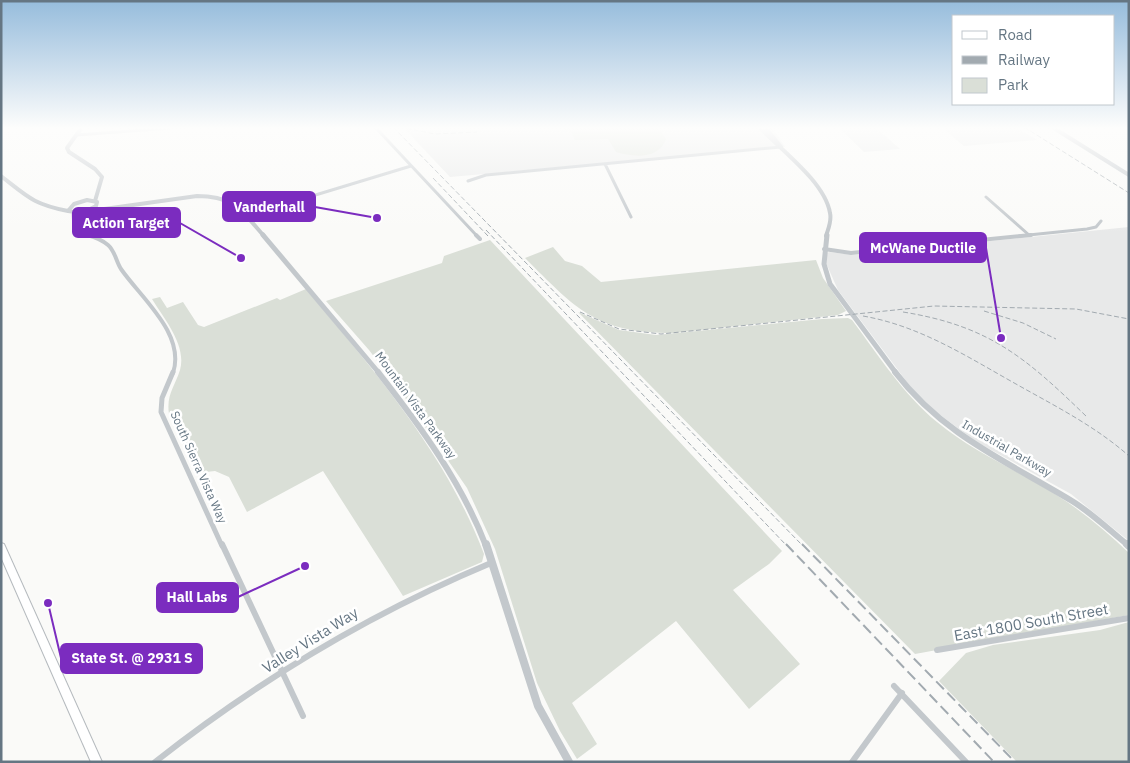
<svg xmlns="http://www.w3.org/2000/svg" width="1130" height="763" viewBox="0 0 1130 763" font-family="'IBM Plex Sans',sans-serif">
  <rect width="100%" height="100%" fill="#fafaf8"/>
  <!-- built -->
  <path fill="#e8e9e9" d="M403,127H823L774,130L785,147L450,177Z
    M838,127H875L900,149L864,152Z
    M941,127H1016L1037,140L964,146Z
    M1129,227V541L1071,494L975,441L927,405L910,386L838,290L826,263L827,253L829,252L853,255Z"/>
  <!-- green -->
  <path fill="#dadfd7" d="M563,127H658L666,139C659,160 633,157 616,152L608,139L575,140L570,130H564Z
    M490,240L782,551L769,564L733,590L800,664L749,709L676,621L572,703L597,744L577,759L560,731L537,683L495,549L467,488L406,399L369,350L326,301L442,263L444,256Z
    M553,247L565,261L582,266L601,282L816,260L823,278L846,311L838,315L673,333C596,333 576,309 525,258Z
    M306,289C374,370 446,454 484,554L482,562L403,596L323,471L247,512L229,477L215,471L197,473L169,414C166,395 175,386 180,370C187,345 164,319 152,299L160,297L167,308L183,302L198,325L204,327L277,298L280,300Z
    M578,312L619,330L656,335L822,319L848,318L852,320C879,356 903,394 937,422C968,448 1004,464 1038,484C1072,503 1101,526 1129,553V615L915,654Z
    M1129,622V762H1017L939,681L966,653L993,645L1100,630Z"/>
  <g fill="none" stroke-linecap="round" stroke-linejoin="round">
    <defs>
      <path id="primary" d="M1,543L4,544L102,762H91L1,557Z"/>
    </defs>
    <!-- primary casing -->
    <use href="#primary" stroke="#b5babe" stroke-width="2"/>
    <!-- minor-far3 -->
    <path stroke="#c3c8cc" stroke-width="3" d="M375,127L477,236
      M761,128L795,127
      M76,135L185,127
      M605,164L631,217
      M468,181L486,175L781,147
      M986,197L1029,235
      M73,214L74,228L91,236
      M246,216L411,166
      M75,222L86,212
      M1019,236L1087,229L1096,227L1101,221"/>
    <!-- minor-far2 -->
    <path stroke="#c3c8cc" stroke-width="4" d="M87,235C95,237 102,240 108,245C115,251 116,261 121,269C141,298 186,334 173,373
      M476,235L480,239
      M824,249L851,253L1031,235"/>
    <!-- minor-far1 -->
    <path stroke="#c3c8cc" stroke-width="5" d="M173,372L162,398L161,412L222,546"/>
    <!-- minor -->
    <path stroke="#c3c8cc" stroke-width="6" d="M222,544L303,716
      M937,650L1129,618
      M894,686L966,762
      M155,762C259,680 369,614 491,563
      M852,762L902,693"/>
    <!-- tertiary-far3 -->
    <path stroke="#c3c8cc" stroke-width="4" d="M82,127L67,148L69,152L95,169L102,177L95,201
      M759,127C780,149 825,182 830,213C832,221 828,229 826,236
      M765,127L781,147
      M1052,127L1129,175
      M1,176C28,197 33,204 68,211
      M87,200L97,202L96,206L82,213L68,211L74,204Z
      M90,211L197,196C234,196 241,210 264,236"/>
    <!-- tertiary-far2 -->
    <path stroke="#c3c8cc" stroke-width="5" d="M263,235L379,373
      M827,235L824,264L830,284L896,373"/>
    <!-- tertiary-far1 -->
    <path stroke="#c3c8cc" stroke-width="6" d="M378,372C420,426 461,481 486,546
      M895,372C943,435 1006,461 1072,501C1092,513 1110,531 1129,546"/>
    <!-- tertiary -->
    <path stroke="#c3c8cc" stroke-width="8" d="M486,544L538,706L569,762
      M1127,544L1129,546"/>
    <!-- primary -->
    <use href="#primary" fill="#fff" fill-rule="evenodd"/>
    <!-- rail-far1 -->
    <path stroke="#a2aab0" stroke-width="1" stroke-dasharray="5 2.5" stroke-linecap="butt" d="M393,127L803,546
      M399,127L435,134L477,132
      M1024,127L1129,193
      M433,178L488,236
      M486,230L787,546
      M984,311L1023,323L1056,339
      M580,312L619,329L661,334L934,306L1076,309L1129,319
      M903,312C990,326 1026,358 1087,417
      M863,316C920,326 966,356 1016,384C1055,406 1095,426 1129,456"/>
    <!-- rail -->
    <path stroke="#a2aab0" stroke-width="2" stroke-dasharray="11 5" stroke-linecap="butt" d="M786,544L994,762
      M802,544L1015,762"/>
  </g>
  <!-- sky -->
  <linearGradient id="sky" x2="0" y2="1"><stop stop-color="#96bcdc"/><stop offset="0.55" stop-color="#fdfdfc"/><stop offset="1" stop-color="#fdfdfc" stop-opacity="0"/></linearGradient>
  <rect width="1130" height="233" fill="url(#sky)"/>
  <g text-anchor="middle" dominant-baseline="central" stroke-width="5" stroke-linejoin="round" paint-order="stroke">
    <!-- street labels -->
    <g font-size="12" fill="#657683" stroke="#fff">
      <text transform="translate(416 405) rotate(54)">Mountain Vista Parkway</text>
      <text transform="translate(1007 448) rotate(30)">Industrial Parkway</text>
      <text transform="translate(199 467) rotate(66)">South Sierra Vista Way</text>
    </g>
    <!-- near-street labels -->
    <g font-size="15" fill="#657683" stroke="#fff">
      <text transform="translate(1031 622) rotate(-10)">East 1800 South Street</text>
      <text transform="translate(310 640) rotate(-32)">Valley Vista Way</text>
    </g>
  </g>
  <!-- callouts -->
  <path fill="none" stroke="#7b2cbf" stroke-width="2" d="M377 218L315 207M241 258L180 223M1001 338L986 248M305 566L238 597M48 603L61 658"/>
  <g fill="#7b2cbf" stroke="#fff" stroke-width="2">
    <circle cx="377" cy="218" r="5"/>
    <circle cx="241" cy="258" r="5"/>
    <circle cx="1001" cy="338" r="5"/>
    <circle cx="305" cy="566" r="5"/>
    <circle cx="48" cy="603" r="5"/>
  </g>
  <g fill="#7b2cbf" stroke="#7b2cbf" stroke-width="2">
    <rect x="223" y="192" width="92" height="29" rx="5"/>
    <rect x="73" y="208" width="107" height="29" rx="5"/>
    <rect x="860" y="233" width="126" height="29" rx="5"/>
    <rect x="157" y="583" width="81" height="29" rx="5"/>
    <rect x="61" y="644" width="141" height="29" rx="5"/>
  </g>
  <g font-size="14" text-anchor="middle" font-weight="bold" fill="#fff">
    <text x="269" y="212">Vanderhall</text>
    <text x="126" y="228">Action Target</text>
    <text x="923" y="253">McWane Ductile</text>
    <text x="197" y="602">Hall Labs</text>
    <text x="132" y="663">State St. @ 2931 S</text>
  </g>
  <!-- border -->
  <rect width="1130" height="763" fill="none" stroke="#657683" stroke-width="5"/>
  <!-- legend -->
  <rect x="952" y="15" width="162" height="90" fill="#ffffff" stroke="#c1c8cd"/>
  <rect x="962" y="31" width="25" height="8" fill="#ffffff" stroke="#c1c8cd"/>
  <text x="998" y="40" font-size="15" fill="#657683">Road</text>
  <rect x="962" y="56" width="25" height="8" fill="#a2aab0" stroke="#c1c8cd"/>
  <text x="998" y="65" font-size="15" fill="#657683">Railway</text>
  <rect x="962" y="78" width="25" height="15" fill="#dadfd7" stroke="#c1c8cd"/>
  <text x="998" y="90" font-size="15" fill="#657683">Park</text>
</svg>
